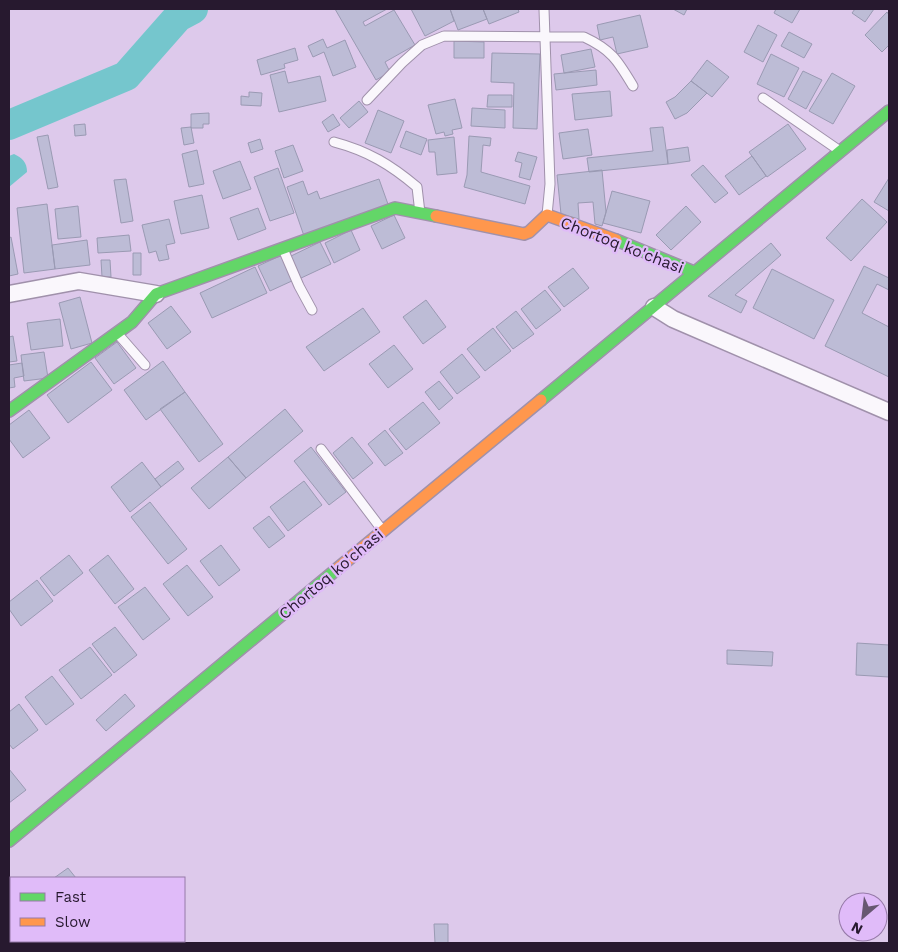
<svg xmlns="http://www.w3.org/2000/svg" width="898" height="952" viewBox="0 0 898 952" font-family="'Work Sans',sans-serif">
  <rect width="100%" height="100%" fill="#ddc9eb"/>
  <!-- water -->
  <path fill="#75c6cd" d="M14,154C22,158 27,162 27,172L9,187V156Z"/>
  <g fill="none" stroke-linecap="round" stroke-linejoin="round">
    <!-- river -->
    <path stroke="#75c6cd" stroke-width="30" d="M9,125L126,76L178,17L193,9"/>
  </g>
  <!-- building -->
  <path fill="#bdbcd6" stroke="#9a9ab3" d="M335,9H387L363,22L365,26L394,10L415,45L385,62L390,72L376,80Z
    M411,9H450L454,21L425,36Z
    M450,9H483L487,19L458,30Z
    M483,9H518L519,12L489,24Z
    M673,9H687L684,15Z
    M776,9H800L792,23L774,13Z
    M855,9H874L865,22L852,13Z
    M887,12L889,15V45L882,52L865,35Z
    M640,15L648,47L617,54L613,37L600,40L597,25Z
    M758,25L777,35L763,62L744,52Z
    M789,32L812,44L804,58L781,46Z
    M323,39L327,48L345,40L356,67L333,76L324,52L313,57L308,46Z
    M454,41L484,42V58H454Z
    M295,48L298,60L284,64L285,68L261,75L257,60Z
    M591,49L595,67L564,73L561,55Z
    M492,53L540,54L537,129L513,128L514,83L491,82Z
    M771,54L799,68L784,97L757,84Z
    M707,60L729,77L712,97L691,81Z
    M596,70L597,85L556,90L554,74Z
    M285,71L288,83L320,76L326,101L279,112L270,75Z
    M803,71L822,80L806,109L788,99Z
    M832,73L855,86L833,124L809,111Z
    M691,81L707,93L687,113L675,119L666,102L675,97Z
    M610,91L612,116L575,120L572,94Z
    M249,92L262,93L261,106L241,105V96L249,97Z
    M488,95H512V107H487Z
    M455,99L462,128L452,130L453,134L445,136L444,132L436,134L428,105Z
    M359,101L368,112L349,128L340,118Z
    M472,108L505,110V128L471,126Z
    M378,110L404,121L391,153L365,143Z
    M209,113V124H203V128H191V114Z
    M333,114L340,125L328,132L322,122Z
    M85,124L86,135L75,136L74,125Z
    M788,124L806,149L767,177L749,152Z
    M191,127L194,143L184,145L181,128Z
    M663,127L668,164L589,172L587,158L653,151L650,128Z
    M588,129L592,155L563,159L559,133Z
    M406,131L427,139L421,155L400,147Z
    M48,135L58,187L48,189L37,137Z
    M469,136L491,138L490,146L483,145L481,172L530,186L525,204L464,187L467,175Z
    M454,137L457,173L437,175L435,152H429L428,140Z
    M260,139L263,149L251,153L248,143Z
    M293,145L303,171L284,178L275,151Z
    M688,147L690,161L668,164L667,150Z
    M197,150L204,184L189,187L182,154Z
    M518,152L537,157L530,180L519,177L522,163L515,161Z
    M752,156L766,176L739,195L725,176Z
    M240,161L251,189L223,199L213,171Z
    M703,165L728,193L715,203L691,175Z
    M278,168L294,213L270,221L254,177Z
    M602,170L606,212L602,226L595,224L593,202L578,203L579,219L561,214L557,175Z
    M889,178V211L874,202Z
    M126,179L133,221L121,223L114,180Z
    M379,179L389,207L304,236L287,187L303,181L308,195L317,191L320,199Z
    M612,191L650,201L641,233L603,223Z
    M202,195L209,228L181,234L174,201Z
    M862,199L887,222L851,261L826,238Z
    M47,204L55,269L24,273L17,208Z
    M78,206L81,237L58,239L55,209Z
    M686,206L701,222L671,250L656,235Z
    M258,208L266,229L238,240L230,218Z
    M394,215L405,238L382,249L371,226Z
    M169,219L175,243L166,245L169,259L159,261L156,251L149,253L142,225Z
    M351,230L360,250L334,263L325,243Z
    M129,235L131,251L98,253L97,238Z
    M11,237L18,274L9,276V238Z
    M87,240L90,265L55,269L52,245Z
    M320,242L331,264L299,279L289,257Z
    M771,243L781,255L735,295L747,301L741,313L708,296Z
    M133,253H141V275H133Z
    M282,255L294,280L270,291L258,266Z
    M101,260H110L111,277H102Z
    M864,266L889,278V290L877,284L862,313L889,327V377L825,346Z
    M255,267L267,293L212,318L200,293Z
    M573,268L589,288L564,307L548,287Z
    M772,269L834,300L814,339L753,308Z
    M545,290L561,310L536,329L521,309Z
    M80,297L92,343L71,349L59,303Z
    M426,300L446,327L423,344L403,317Z
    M171,306L191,332L167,349L148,323Z
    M363,308L380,332L324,371L306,347Z
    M516,311L534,334L513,349L496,327Z
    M60,319L63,346L31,350L27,323Z
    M493,328L511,351L485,371L467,349Z
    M13,336L17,361L9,362V337Z
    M117,342L136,368L114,384L95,358Z
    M394,345L413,369L388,388L369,364Z
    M44,352L48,378L24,381L21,355Z
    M462,354L480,377L457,394L440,372Z
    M163,361L185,392L146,420L124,390Z
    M91,362L112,390L68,423L47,395Z
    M22,363L24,376L14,378L15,387L9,388V365Z
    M439,381L453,398L439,410L425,392Z
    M185,392L223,444L199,462L160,409Z
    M423,402L440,423L406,450L389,429Z
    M285,409L303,431L246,478L228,457Z
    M29,410L50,438L23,458L9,439V425Z
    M385,430L403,453L385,466L368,444Z
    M352,437L373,463L353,479L333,453Z
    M311,447L346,492L329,505L294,461Z
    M228,457L246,478L209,509L191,488Z
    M178,461L184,469L161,487L155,479Z
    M142,462L161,487L130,512L111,487Z
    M304,481L322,505L288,531L270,507Z
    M150,502L187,549L168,564L131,517Z
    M269,516L285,536L269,548L253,528Z
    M221,545L240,570L219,586L200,561Z
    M69,555L83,573L54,596L40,578Z
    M108,555L134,589L115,604L89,570Z
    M187,565L213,597L188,616L163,584Z
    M37,580L53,601L21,626L9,609V602Z
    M145,587L170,619L143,640L118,607Z
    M115,627L137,655L114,673L92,644Z
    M857,643L889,645V677L856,675Z
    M90,647L112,675L81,699L59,670Z
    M727,650L773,652L772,666L727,664Z
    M52,676L74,704L46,725L25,697Z
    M125,694L135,706L106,731L96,720Z
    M19,704L38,730L13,749L9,744V712Z
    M9,769L26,790L9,803Z
    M68,868L76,878H54Z
    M11,912V941H26L23,943H9V914Z
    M434,924H448V943H435Z
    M66,941H91L90,943H63Z"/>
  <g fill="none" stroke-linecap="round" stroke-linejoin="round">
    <defs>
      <path id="lane" d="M544,9L550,184L547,215
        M763,98L840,151
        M367,100L402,63L422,45L444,36L584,37C612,50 618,61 633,86
        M334,142C368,151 391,165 417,187L420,213
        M283,249L299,286L312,310
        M117,333L145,365
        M321,449L383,531"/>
      <path id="street" d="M9,294L79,281L156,294
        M654,307L673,319L889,412"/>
      <path id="fast" d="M616,240L694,272
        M541,400L889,111
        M9,411L132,322L156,294L395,208L436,216
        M9,841L337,569"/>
      <path id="slow" d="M436,216L524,234L529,232L547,215L616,240
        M337,569L541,400"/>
    </defs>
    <!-- lane casing -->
    <use href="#lane" stroke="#a091ab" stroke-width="11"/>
    <!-- street casing -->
    <use href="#street" stroke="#a091ab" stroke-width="19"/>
    <!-- fast casing -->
    <use href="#fast" stroke="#a091ab" stroke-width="14"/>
    <!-- slow casing -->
    <use href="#slow" stroke="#a091ab" stroke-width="14"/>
    <!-- lane -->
    <use href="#lane" stroke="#faf7fc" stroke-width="9"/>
    <!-- street -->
    <use href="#street" stroke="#faf7fc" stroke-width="16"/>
    <!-- fast -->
    <use href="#fast" stroke="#63d668" stroke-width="11"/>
    <!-- slow -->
    <use href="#slow" stroke="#ff974d" stroke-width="11"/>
  </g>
  <g text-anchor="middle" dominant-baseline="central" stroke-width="4.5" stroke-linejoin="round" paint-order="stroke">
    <!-- street labels -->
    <g font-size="16" fill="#27192f" stroke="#e0bbf9">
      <text transform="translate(622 245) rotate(21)">Chortoq ko'chasi</text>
      <text transform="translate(331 574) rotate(-40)">Chortoq ko'chasi</text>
    </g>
  </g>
  <!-- border -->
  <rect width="898" height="952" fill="none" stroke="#27192f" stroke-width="20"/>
  <!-- legend -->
  <rect x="10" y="877" width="175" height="65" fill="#e0bbf9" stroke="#967aa8"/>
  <rect x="20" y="893" width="25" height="8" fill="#63d668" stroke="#967aa8"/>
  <text x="55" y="902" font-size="15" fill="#27192f">Fast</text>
  <rect x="20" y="918" width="25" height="8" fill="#ff974d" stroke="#967aa8"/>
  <text x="55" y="927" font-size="15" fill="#27192f">Slow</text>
  <!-- north arrow -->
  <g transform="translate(863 917) rotate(208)"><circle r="24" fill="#e0bbf9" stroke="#967aa8"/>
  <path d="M0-4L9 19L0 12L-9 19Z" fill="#675771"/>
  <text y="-8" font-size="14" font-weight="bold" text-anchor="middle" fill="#27192f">N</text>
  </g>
</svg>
